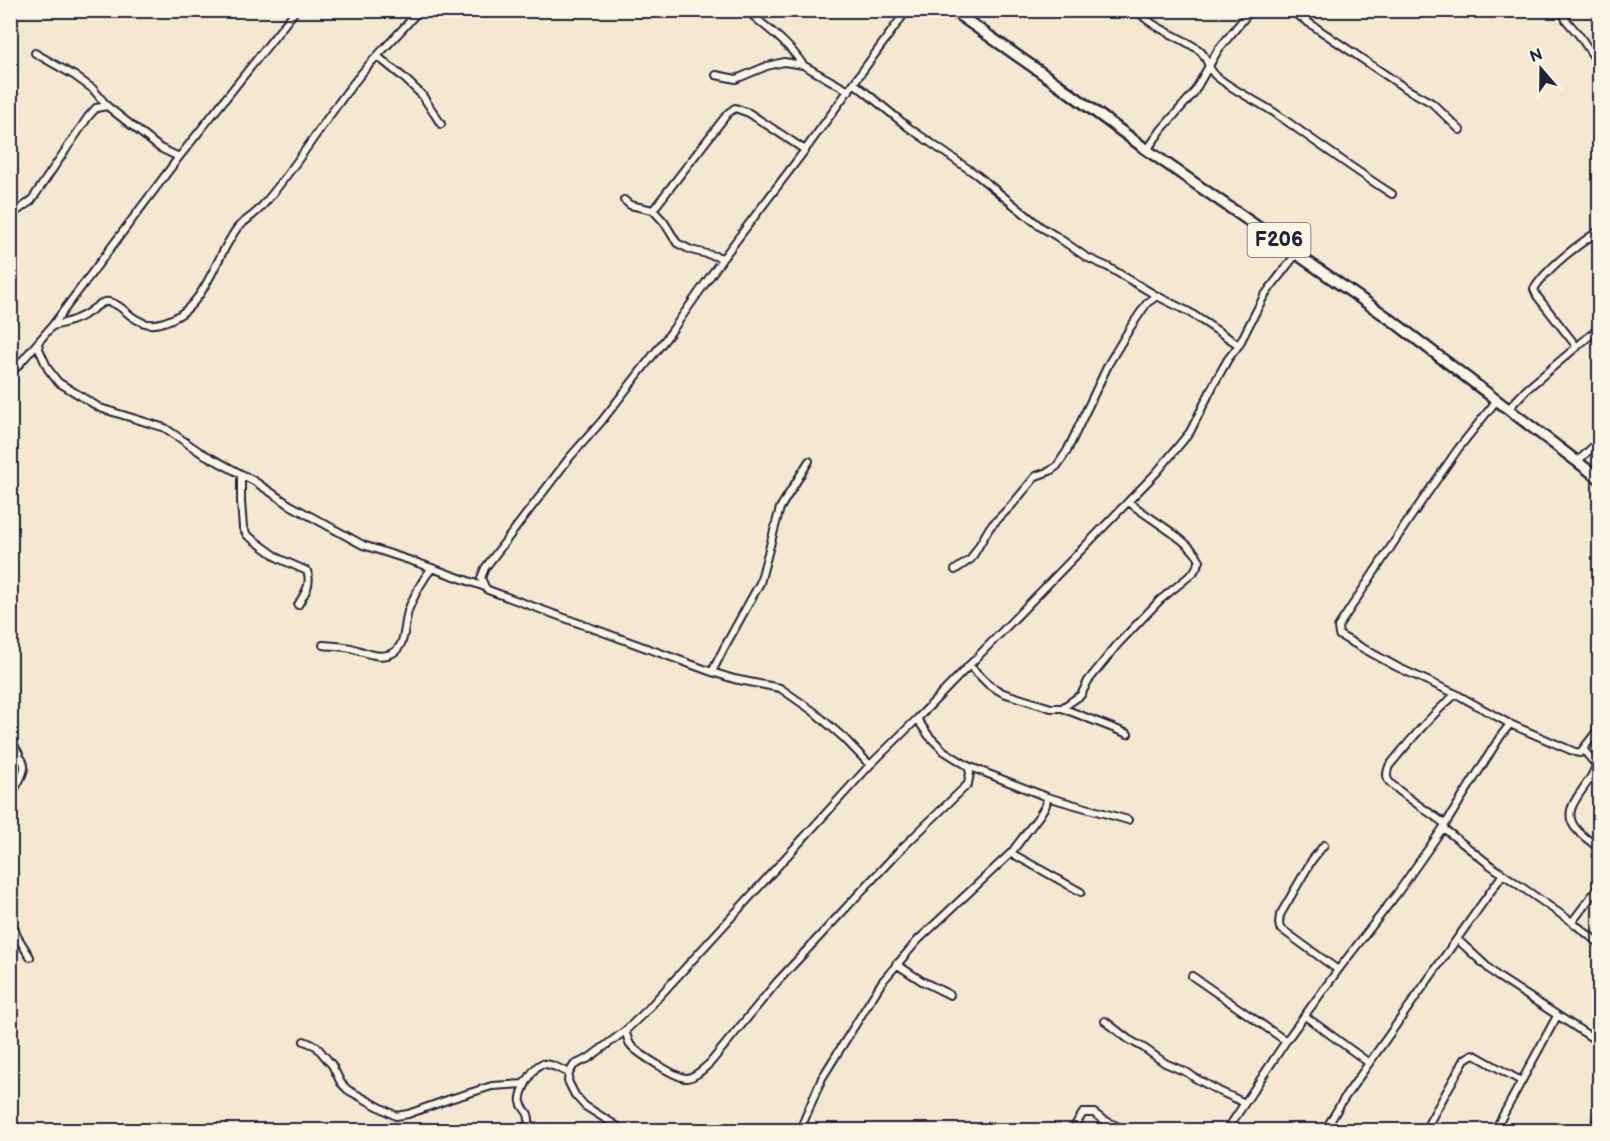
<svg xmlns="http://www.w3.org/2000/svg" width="1610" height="1141" viewBox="0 0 1610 1141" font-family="'Balsamiq Sans',sans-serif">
  <rect width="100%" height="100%" fill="#f5e8d3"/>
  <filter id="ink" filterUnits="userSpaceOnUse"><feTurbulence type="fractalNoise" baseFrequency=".0167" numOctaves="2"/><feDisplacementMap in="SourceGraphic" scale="12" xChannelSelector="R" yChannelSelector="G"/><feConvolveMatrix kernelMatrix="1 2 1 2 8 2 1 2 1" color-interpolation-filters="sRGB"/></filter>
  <g filter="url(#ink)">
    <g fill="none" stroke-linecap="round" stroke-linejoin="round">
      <defs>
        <path id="street" d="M746,10C767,28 788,42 803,65
          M1137,10C1151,28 1180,36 1199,50C1208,57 1208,70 1216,76C1235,92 1258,101 1278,115C1316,142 1353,169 1392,194
          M1290,10L1405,88L1432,103L1460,130
          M1562,10L1566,20L1579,35L1600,66
          M35,53L75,76L93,89L107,106
          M377,56L403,77L422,95L441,124
          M716,75L736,79L767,66L784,62L803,65L849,91
          M854,83L908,127L977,175L1041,227L1056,236L1086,257L1108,267L1157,296L1189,312L1239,345
          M1147,150L1162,129L1193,94L1218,50L1251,10
          M624,200L630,205L653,210L664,222L677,243L691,250L723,258
          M653,210L728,113L735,108L749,113L805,150
          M10,216L31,201L88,117L96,108L107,106L160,148L179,157
          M52,326C67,323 81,319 93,309C99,305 102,301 109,302C116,303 120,307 125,311C142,326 153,328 174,318C202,305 214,265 229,241C232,236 235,230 239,226C247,219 256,214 263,205C299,164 326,116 361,74C379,52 401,33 419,10
          M38,342L39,349L48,369L58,382L100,408L165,428L200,452L254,481L290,505L363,545L418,563L485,587
          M1577,347L1537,296L1534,289C1547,268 1579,244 1600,230
          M10,359L18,366
          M10,375L52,326L179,157L296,10
          M1497,400L1458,449L1408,521L1338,627L1339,635L1397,667L1456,694L1510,724L1575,752L1580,753L1600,727
          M1509,408L1527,389L1600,327
          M809,461L780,508L760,583L724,648L712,672L734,679L780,688L813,711L844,738L870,765
          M1577,462L1600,440
          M241,474V502L243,528L247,535L280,559L307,571C312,584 305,593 298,605
          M955,570L971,559L990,527L1011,506L1036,476L1050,471L1057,466L1067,451L1109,363L1130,328L1147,303L1157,296
          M323,645C332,646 342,646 351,648C362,651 375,658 387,655C408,651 403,623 409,608C415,594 422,580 432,568
          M969,665L989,685L1003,693L1051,708H1062L1081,695L1088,681L1117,645L1160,600L1193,573L1200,561C1192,541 1146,517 1129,502
          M712,672L488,590L485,587L481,578L485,568L570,457L601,422L671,332L723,258L805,150L907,10
          M1062,708L1128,734
          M917,719L929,736L944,751L968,766L1047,797L1128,820
          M10,738L19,754
          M1583,749L1596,765C1591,788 1555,808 1578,831C1584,837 1592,843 1600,849
          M10,750C36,763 20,778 10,797
          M1445,824C1434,815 1394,790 1388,780C1386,776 1387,771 1389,766C1410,741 1430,716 1456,694
          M1443,828L1490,865L1572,922L1600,944
          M1324,845L1312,860L1280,915L1279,923L1280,928L1338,970
          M1011,853L1081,892
          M10,909L12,922L17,936L30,957
          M1572,922L1600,885
          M1457,939L1497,976L1600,1043
          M896,964L922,981L950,995
          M1192,976L1286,1041
          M1305,1016L1369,1063
          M1105,1021L1128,1039L1144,1048L1165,1063L1188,1073L1195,1078L1219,1091L1245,1103
          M625,1031C627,1035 628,1041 630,1044C635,1052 678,1079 687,1078C696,1077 703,1069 710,1063L777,982L897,853L968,784L970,773L968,766
          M304,1041L316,1046L332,1065L341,1083L348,1090L396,1116L408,1114L450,1099L492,1086L523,1084L529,1078
          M523,1128L529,1124C530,1109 523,1112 521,1102C519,1094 532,1068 541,1064C548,1062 562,1070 569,1073
          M623,1130L585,1106L575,1095L568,1081L569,1073L574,1065L589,1058L625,1031L646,1011L870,765L917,719L1157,472L1190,432L1215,382L1228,359L1239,345L1264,296L1297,253
          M800,1130L822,1078L882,982L918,940L1011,853L1039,816L1046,805L1047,797
          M1072,1130L1083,1113H1094L1102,1119L1125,1130
          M1227,1130L1286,1041L1338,970L1396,895L1443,828L1500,737L1510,724
          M1325,1130L1345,1097L1503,874
          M1425,1130L1465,1059L1473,1054L1521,1081
          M1495,1130L1557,1016
          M1592,1130L1600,1113"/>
        <path id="primary" d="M952,10L1059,85L1147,150L1390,319L1600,479"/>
      </defs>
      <!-- street casing -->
      <use href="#street" stroke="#22223b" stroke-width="10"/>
      <!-- primary casing -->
      <use href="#primary" stroke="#22223b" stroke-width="14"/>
      <!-- street -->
      <use href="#street" stroke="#fcf5e5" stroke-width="6"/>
      <!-- primary -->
      <use href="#primary" stroke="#fcf5e5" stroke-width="9"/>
    </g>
  </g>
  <g text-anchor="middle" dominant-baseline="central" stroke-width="5" stroke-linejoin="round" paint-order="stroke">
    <!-- shield labels -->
    <rect fill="#fcf5e5" stroke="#63616e" stroke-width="1.5" x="1247.5" y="223" width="63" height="34" rx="4.5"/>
    <g font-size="20" font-weight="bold" fill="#22223b">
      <text x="1279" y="240">F206</text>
    </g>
  </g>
  <!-- margin -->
  <rect width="1610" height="1141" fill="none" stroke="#fcf5e5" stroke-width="36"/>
  <rect x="18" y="18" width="1574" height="1105" fill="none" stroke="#22223b" stroke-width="2" filter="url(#ink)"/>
  <!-- north arrow -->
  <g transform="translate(1541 69) rotate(340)" stroke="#fcf5e5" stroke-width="4.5" paint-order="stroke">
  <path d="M0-4.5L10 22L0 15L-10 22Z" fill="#22223b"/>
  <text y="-9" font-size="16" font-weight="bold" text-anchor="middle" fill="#22223b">N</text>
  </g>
</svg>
